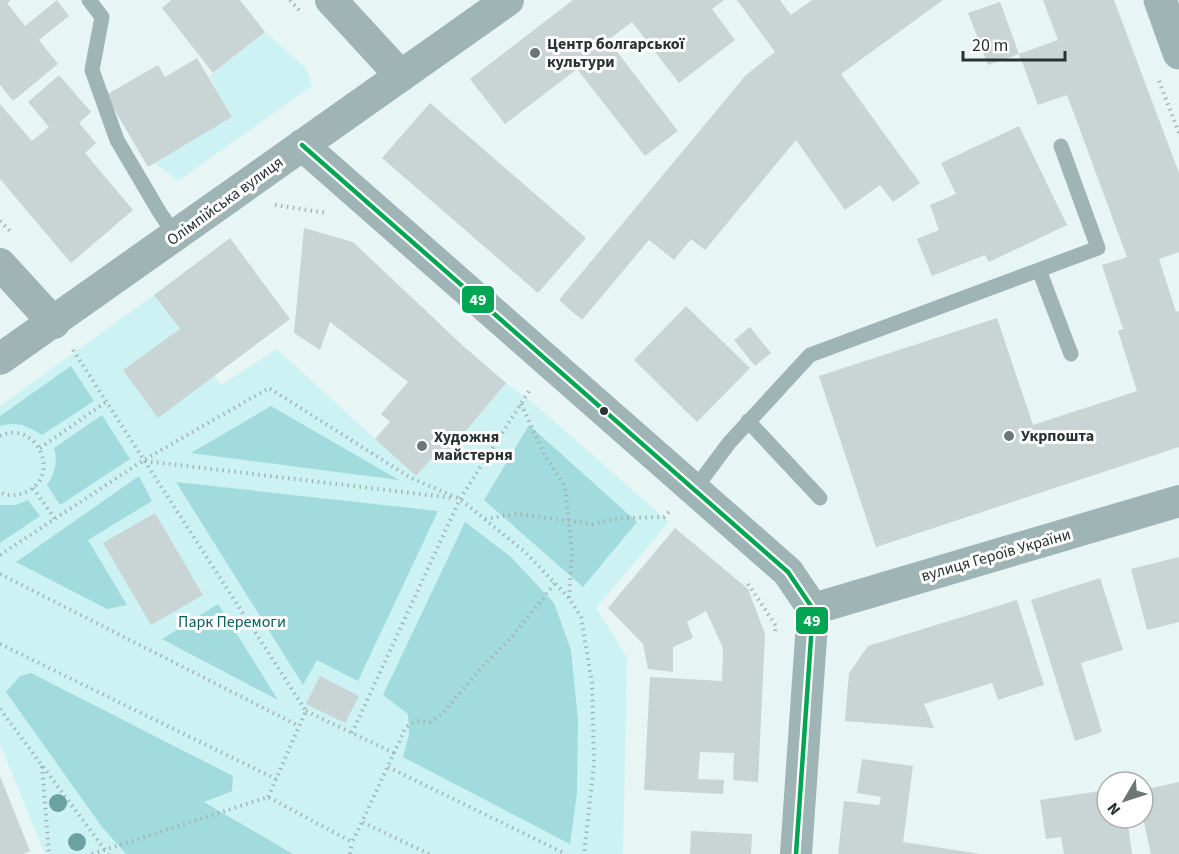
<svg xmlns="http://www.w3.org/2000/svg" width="1179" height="854" viewBox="0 0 1179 854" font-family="'Source Sans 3',sans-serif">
  <rect width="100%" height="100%" fill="#e8f5f5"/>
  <!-- green -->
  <path fill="#cdf2f3" d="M265,32L306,68L312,86L178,181L155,163L232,117L209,77Z
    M154,295L221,385L277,349L416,476L432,458L438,464L506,383L538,407L669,522L596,608L627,657L623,854H45L0,744V406Z"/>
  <!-- forest -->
  <path fill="#a2dbdd" d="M71,366L94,401L42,435C28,426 16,421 0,426V416Z
    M271,406L399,480L191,453Z
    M102,415L130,459L60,505L47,485C55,473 58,462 54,448Z
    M529,425L637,522L583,587L484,500Z
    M139,476L152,501L88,540L127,605L107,609L16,562Z
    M176,482L438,511L358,681L317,660L303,685Z
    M28,500L40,516L0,543V505H16Z
    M465,522L511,557L554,603L571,650L578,720L577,793L570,844L403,757L409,734L408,714L383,695Z
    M218,604L278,700L162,639Z
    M31,673L233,776L232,791L204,802L293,854H126L102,827L6,692L20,676Z"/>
  <!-- building -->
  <path fill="#c9d4d4" d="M0,0H11L7,3L25,26L57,0L69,16L39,40L58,64L13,101L0,85Z
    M171,0H240L265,32L213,73L162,8Z
    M573,0H724L712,9L735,40L679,83L632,22L608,40L678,131L645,156L577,69L505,124L470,79Z
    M737,0H780L791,15L812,0H943L841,74L920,183L893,202L880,185L845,210L796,140L705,250L691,239L674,260L649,240L582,320L559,300L746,75L775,52Z
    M1043,0H1114L1179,173V252L1159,259L1176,312L1179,311V447L876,547L819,376L997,318L1033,425L1137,391L1118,331L1123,329L1102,265L1127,257L1067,95L1038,105L1019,54L988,65L968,13L1000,2L1019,54L1058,40Z
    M197,58L232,117L148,167L106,95L158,65L165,77Z
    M59,75L91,112L79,123L96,143L85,153L133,210L71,263L0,179V104L32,141L49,127L28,102Z
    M430,103L586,238L538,293L382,158Z
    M1019,126L1067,225L989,262L985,255L932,276L917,239L939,230L930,205L956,194L941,163Z
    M304,228L353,242L461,344L506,383L438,464L432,458L416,476L375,439L390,422L381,414L408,382L330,322L320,350L294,333Z
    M230,238L290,319L158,418L123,370L180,329L154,295Z
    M686,306L750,368L697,422L634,360Z
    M750,327L771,353L755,366L734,340Z
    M155,513L203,595L151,625L103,543Z
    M675,528L748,589L765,634L758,782L733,780L734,753L700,752L698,779L724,780L723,794L644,790L650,677L722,681L723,648L706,611L687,622L693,638L673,647V672L648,669L643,644L608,608Z
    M1179,557V622L1147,630L1131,569Z
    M1100,578L1123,650L1081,663L1102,732L1075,741L1031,600Z
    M1017,600L1044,685L998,700L992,683L924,704L934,728L845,721L849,673L868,646Z
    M320,676L359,696L345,723L306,704Z
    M862,759L913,766L903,842L981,854H838L844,801L879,805L881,797L857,793Z
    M0,776L30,851L23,854H0Z
    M1179,782V854H1151L1143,818V790Z
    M1107,790V818H1127L1132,854H1064L1061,837L1046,839L1040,800Z
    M691,831L752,834L751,854H690Z"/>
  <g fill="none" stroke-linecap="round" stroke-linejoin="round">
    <!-- path -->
    <path stroke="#a5b4b4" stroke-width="4" stroke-dasharray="1.5 4.5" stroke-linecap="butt" d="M290,0L300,11
      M1159,81L1179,133
      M275,205L327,213
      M0,221L10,231
      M73,350L306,711L268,797
      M521,404L545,456L565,487L572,552L569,598
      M0,436C35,419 62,473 28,491C19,496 9,497 0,492
      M40,448L106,402
      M145,461L453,498
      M33,488L55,519
      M485,519L518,514L592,524L621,518L664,517L669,512
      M0,555L144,460L269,388L411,478L460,499L525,552L569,598L581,617L592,683L594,764L584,854
      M0,574L299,726
      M748,584L776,626L775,632
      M0,644L276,779
      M0,709L108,854
      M306,711L394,753
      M352,733L460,499L531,388
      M42,766L49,854
      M388,767L566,854
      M92,854L268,797L352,842L362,822
      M350,854L352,842
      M429,854L362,822L406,727L416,721L430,722L442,714L480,669L511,638L555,583"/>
    <!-- service -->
    <path stroke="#9fb4b4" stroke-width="15" d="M89,0L102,17L92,70L117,140L160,213L176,236
      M1039,270L1071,354
      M748,421L820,498
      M694,490L729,443L810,355L1098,248L1061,146"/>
    <!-- minor -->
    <path stroke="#9fb4b4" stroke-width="32" d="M331,0L401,76
      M302,145L788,572L813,609L796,854
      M0,264L54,323
      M0,359L508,0
      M813,609L1179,501"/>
    <!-- tertiary -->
    <path stroke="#9fb4b4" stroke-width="33" d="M1160,0L1179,53"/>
    <defs>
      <path id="bus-1" d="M302,145L788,572L813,609L796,854"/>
    </defs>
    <!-- bus-1 casing -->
    <use href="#bus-1" stroke="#fff" stroke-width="9"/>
    <!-- bus-1 -->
    <use href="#bus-1" stroke="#00a651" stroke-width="4.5"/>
  </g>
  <!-- trees -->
  <g fill="#6ca1a3">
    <circle cx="58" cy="803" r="9"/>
    <circle cx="77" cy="842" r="9"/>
  </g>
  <!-- markers -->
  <g fill="#6c7677" stroke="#fff" stroke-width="2">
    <circle cx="535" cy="53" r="6"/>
    <circle cx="1009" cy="436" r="6"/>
    <circle cx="422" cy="446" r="6"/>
  </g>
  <circle fill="#293233" stroke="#fff" stroke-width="2" cx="604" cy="411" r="5"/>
  <g text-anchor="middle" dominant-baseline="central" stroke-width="6" stroke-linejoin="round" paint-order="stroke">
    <!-- poi labels -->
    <g font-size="16" font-weight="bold" fill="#293233" stroke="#fff" text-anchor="start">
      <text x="547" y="44">Центр болгарської<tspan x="547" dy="18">культури</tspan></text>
      <text x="1021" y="436">Укрпошта</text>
      <text x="434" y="437">Художня<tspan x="434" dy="18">майстерня</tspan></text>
    </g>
    <!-- street labels -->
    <g font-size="16" fill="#293233" stroke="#fff">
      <text transform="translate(225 201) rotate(-36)">Олімпійська вулиця</text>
      <text transform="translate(996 555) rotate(-16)">вулиця Героїв України</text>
    </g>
    <!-- park labels -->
    <g font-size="16" fill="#075d60" stroke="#fff">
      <text x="232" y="622">Парк Перемоги</text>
    </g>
  </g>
  <g stroke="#fff" stroke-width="2">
    <rect x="461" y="285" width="34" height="29" rx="6" fill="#00a651"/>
    <rect x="795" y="606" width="34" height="29" rx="6" fill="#00a651"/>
  </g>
  <g font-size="16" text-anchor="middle" font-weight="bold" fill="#fff">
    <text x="478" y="305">49</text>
    <text x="812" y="626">49</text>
  </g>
  <!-- north arrow -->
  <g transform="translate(1125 800) rotate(231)"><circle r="28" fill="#ffffff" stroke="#a9adad" stroke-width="1.5"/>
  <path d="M0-4.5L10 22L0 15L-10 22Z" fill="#6c7677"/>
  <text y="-9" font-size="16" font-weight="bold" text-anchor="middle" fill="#293233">N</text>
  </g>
  <!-- scale -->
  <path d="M963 51v9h102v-9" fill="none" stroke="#293233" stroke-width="3"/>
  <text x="972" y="51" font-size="18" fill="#293233" stroke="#ffffff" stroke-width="4.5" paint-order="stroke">20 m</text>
</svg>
